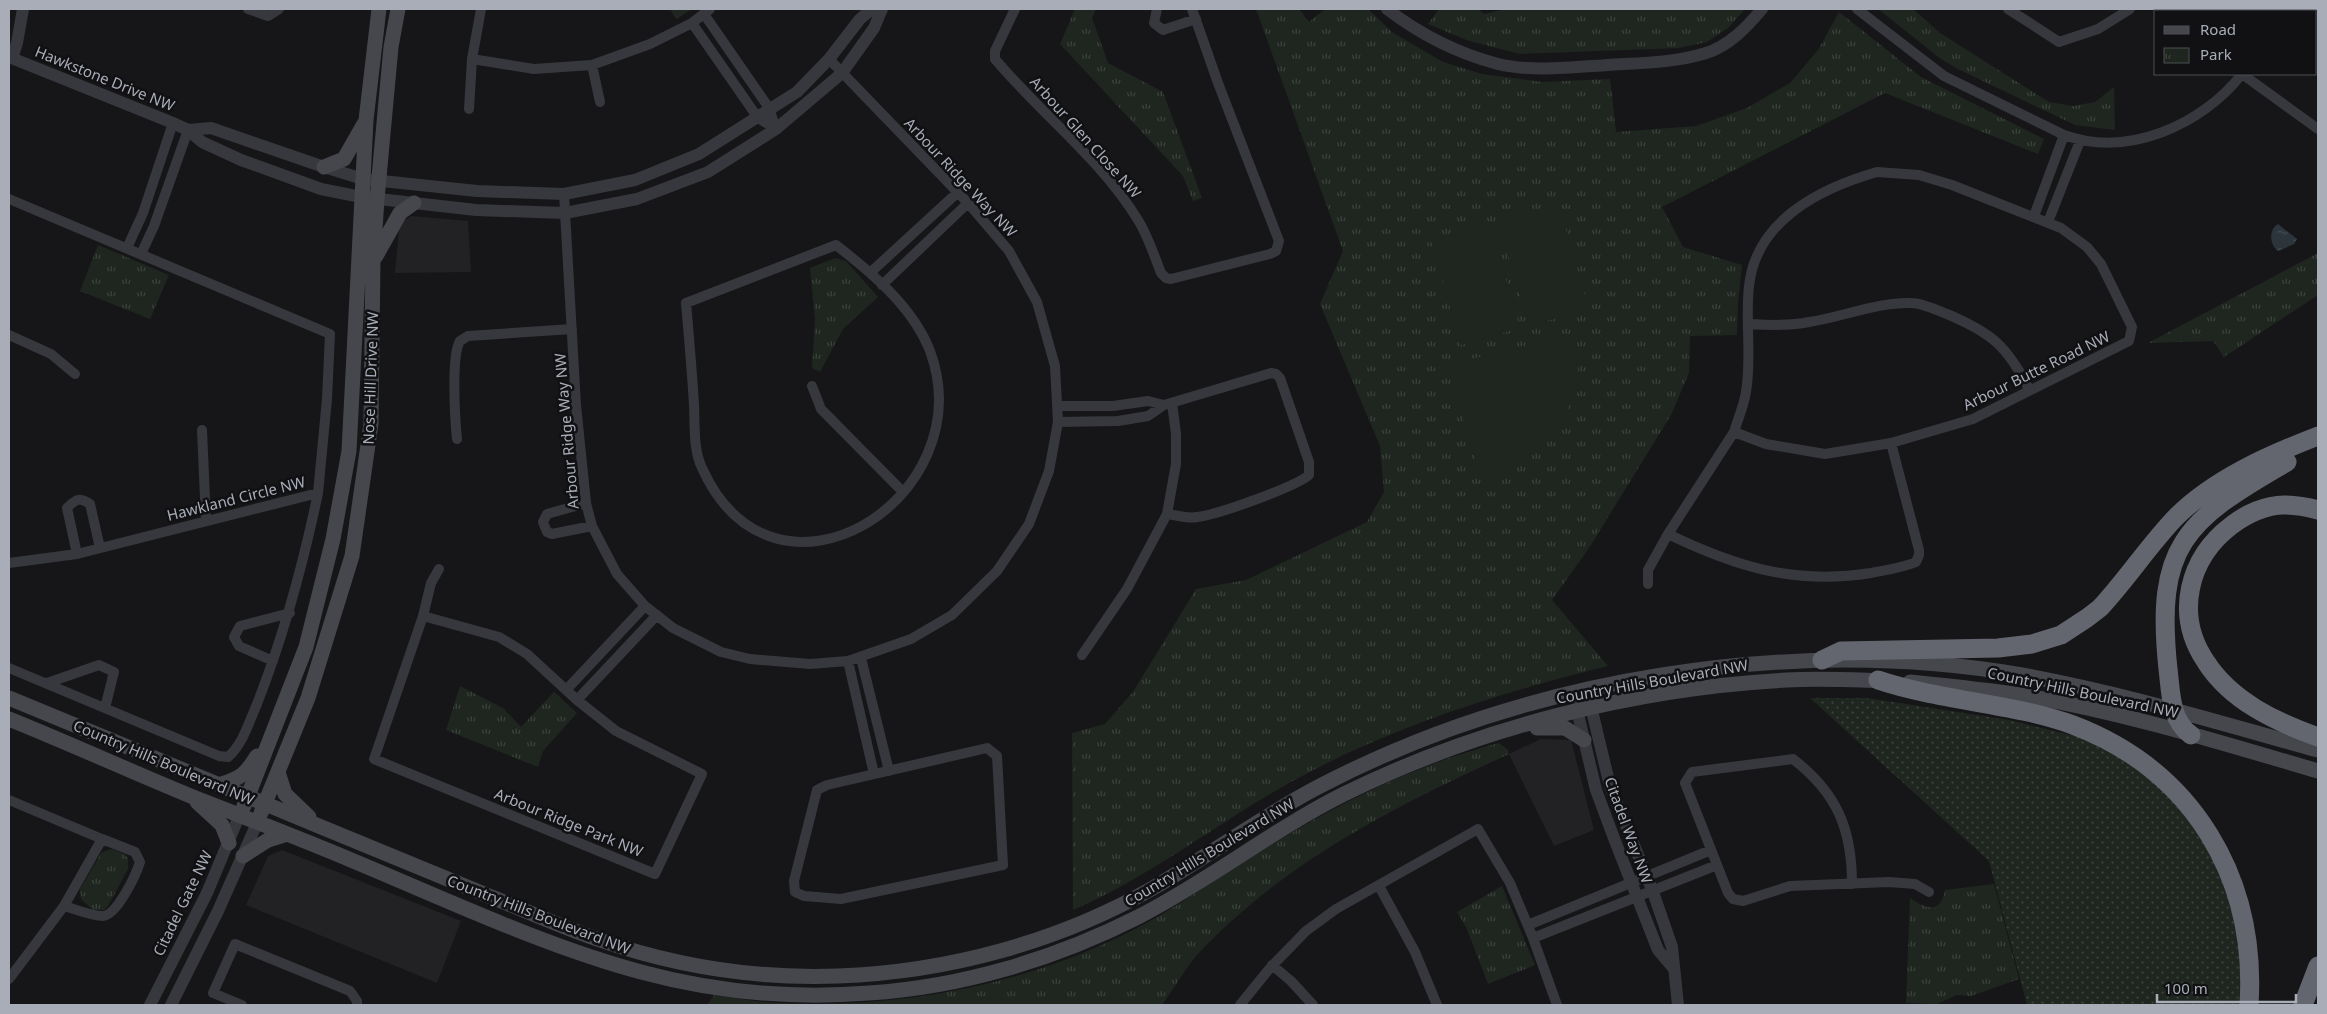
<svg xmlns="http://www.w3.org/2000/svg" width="2327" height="1014" viewBox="0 0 2327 1014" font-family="'Noto Sans',sans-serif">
  <defs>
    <pattern id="grass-dots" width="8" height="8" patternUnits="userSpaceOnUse" patternTransform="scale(1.25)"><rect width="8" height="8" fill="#1e261f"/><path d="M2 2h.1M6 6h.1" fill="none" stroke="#3c433d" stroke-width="1.8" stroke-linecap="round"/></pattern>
    <pattern id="park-tufts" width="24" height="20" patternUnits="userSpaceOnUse" patternTransform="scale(1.25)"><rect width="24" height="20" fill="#1e261f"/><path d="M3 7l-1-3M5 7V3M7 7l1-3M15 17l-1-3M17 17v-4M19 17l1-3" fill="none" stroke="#3c433d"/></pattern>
    <pattern id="water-ripples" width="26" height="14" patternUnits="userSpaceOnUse" patternTransform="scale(1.25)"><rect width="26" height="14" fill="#2c353c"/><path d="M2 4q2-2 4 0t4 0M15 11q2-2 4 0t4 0" fill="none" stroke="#485056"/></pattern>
  </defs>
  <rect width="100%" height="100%" fill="#161618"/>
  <!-- built -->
  <path fill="#222225" d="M412,216L468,221L471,272L395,273L399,228L404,220Z
    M1541,739L1571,740L1594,830L1554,846L1509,754Z
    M282,850L461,921L437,983L246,905L268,856Z"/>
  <!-- grass -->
  <path fill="url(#grass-dots)" d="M1810,698H1867L2009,720L2070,735L2074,731L2156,777L2226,871L2243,926L2245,1005H2027L1989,861Z"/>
  <!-- park -->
  <path fill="url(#park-tufts)" d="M670,9H692L676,19Z
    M1075,9H1096L1092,18L1108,63L1163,92L1202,198L1193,201L1183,176L1060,44Z
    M1256,9H1299L1309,22L1325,9H1368L1392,32L1443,62L1482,74L1542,82L1610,79L1616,132L1696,126L1747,108L1790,83L1818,50L1839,12L1921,77L2044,139L2038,154L1885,93L1662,207L1683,247L1742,265L1738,303L1737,335L1690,336L1689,373L1671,415L1589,548L1552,600L1608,666C1498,693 1388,728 1289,783C1216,824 1150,877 1073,910L1072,733L1105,724L1133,692L1196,589L1246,580L1367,522L1384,492L1380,446L1320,304L1343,251Z
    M1439,9H1478L1484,14L1506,9H1745L1728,28L1707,42L1679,48L1520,54L1469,41L1428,24Z
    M1878,9H1913L1940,33L2049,102L2073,106L2095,102L2114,87L2115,130L2075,125L1958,69L1941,59Z
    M98,245L169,275L150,319L80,291Z
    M2318,253V295L2224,357L2213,341L2148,343Z
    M835,258L846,261L878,297L843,329L820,372L812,368L815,319L810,268Z
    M460,686L503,708L521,727L554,692L577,713L543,751L538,767L446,730Z
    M1499,743L1508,750L1509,754C1397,805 1282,863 1197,955C1184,970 1174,989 1162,1005H707L714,995C735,998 756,1002 777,1003C911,1009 1049,981 1164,913C1197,893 1228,871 1261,851C1335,805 1414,765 1499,743Z
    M112,849L124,854L128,858V869L108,906L104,910H93L81,899L80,889L102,852Z
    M1994,884L2019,979L1971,996L1957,995L1937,1004L1906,1003L1910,898C1924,908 1941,915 1945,890Z
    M1502,886L1535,965L1488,984L1467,929L1457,912Z"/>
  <!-- pitch -->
  <path fill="#1e261f" d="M1559,205L1589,309L1529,326L1499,222Z
    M1490,224L1520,328L1461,345L1431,241Z
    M1570,334L1580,379L1561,426L1530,457L1482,479L1450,377L1460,362Z"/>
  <!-- water -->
  <path fill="url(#water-ripples)" d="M2278,224L2297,239L2294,244L2278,251C2270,245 2268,230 2278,224Z"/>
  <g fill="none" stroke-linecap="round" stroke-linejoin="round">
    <!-- minor -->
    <path stroke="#37383d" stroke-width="10" d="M248,9L268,16L279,9
      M481,9L472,59L534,69L592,65L650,44L692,23L710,9
      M1015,9L995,51V59C1041,114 1100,158 1138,220C1148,236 1154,255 1161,273L1166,278L1171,279L1270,254L1276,251L1279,241L1218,83L1192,9
      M1157,9L1154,23L1163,30L1196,19
      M1857,9L1944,76L2064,135C2128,158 2202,125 2242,74
      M2008,9L2059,42L2098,29L2130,9
      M2275,11L2277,9
      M704,14L769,108L776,129
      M692,23L758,118L776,129
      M592,65L600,102
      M2242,74L2318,129
      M469,109L472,59
      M1877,172L1919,175L1952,185L2061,228L2087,247L2101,264L2132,327L2129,341L1973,419L1891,443L1825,454L1766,444L1734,432C1738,419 1744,405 1746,392C1752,357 1745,321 1749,286C1756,220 1821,188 1877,172Z
      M564,194L576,405L586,503L592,526L617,574L645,606L673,628L721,652L750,659L810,664L848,661L911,639L952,615L997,571L1029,524L1049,471L1058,422L1055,366L1037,302L1009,251L968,203L829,59
      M9,199L330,334L327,399L318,493L77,554L9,563
      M2034,216L2064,135
      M2048,222L2080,141
      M836,245C872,273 913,307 930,351C984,498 775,629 702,468C693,449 695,425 694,405C692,371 689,337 686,303Z
      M127,248L143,213L173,123
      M141,254L154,226L188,130
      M871,272L957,193
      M882,285L968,203
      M1748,324C1769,325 1789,326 1809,322C1843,317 1877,302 1911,303C1922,303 1937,310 1947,314C1992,333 2007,346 2029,389
      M9,335L51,354L75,374
      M812,386L821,409L903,492
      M1058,406H1113L1148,401L1164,405
      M1058,422L1118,421L1148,416L1164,405L1271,373L1276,374L1280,378L1309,462V475C1295,487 1217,515 1197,517C1188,519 1176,515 1167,514
      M202,430L206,520
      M1734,432L1668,534C1736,567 1795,585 1871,573C1886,570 1902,568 1916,562L1919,555V550L1891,443
      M457,439C455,420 451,355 460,341L468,336L572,329
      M586,503L547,514L543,522L547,532L552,534L592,526
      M77,554L67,508C76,499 79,497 90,504L100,548
      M1648,584V570L1668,534
      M423,616L499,637L527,654L577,700L616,731L702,774L655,874L374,759Z
      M423,616L431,583L439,569
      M1082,655L1127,589L1167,514L1176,464V434L1172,403
      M861,658L889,771
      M273,661L239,646L234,637L240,626L290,613
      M848,661L874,774
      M9,668L219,756L228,757C243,744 249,722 257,704C284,635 303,565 318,493
      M47,683L99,665L114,672L105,708
      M566,690L645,606
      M577,700L657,615
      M987,748L997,756L1003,865L841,899L804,896L795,892L794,881L817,790L827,785Z
      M9,800L102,839L64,906L9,979
      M1852,884C1852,829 1837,793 1793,759L1692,772L1685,783L1728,893L1733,899L1743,901L1790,886L1889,882L1915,884L1929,892
      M1379,886L1415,952L1437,1005
      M64,906C75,909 91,916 103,916C117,915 136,875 140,862L135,852L102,839
      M1528,925L1711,850
      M1533,938L1717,865
      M1272,965L1291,981L1313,1005
      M242,1005L213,993L235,944L350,991L357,1001V1005
      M1240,1005L1270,968L1306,931L1336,909L1478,829L1510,883L1533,938L1557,1005"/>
    <!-- tertiary -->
    <path stroke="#37383d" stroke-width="12" d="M1387,9C1421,35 1456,53 1498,64C1530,72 1575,67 1608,65C1641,63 1674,63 1706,53C1729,46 1747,27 1762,9
      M9,57L173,123L188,130L202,142L241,160L321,189L361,197L476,210L565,213L637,199L708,172L776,129L842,73L874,28L882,9
      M12,58L17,43L23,9
      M188,130L211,128L324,167L363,179L477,191L564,194L635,180L699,154L797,92L829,59L860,19L872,9
      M1587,690L1610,786L1653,892L1672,947L1678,1005
      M1573,693L1596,790L1615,841L1658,950L1674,969
      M150,1005L207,893L240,814
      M171,1005L218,911L258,821"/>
    <!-- secondary -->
    <path stroke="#45474d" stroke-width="15" d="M324,167L344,159L364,124
      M376,256L400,213L414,203
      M1910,682C1950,686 1989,690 2027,696C2126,713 2222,743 2318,771
      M9,698C111,740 212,782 314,824C371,848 427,870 484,894C522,909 559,926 597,939C674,966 757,979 838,976C948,972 1058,942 1153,888C1210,855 1262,816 1320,786C1527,678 1791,635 2022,675C2122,693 2220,723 2318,750
      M9,719C71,744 132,772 193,797C246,818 299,838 351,860C445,899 544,946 641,972C715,992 793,999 869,993C962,987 1055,959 1138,917C1209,881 1272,830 1344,794C1480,727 1636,688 1787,680C1821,678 1854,680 1887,681
      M1537,728H1565L1584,740
      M278,772L285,794L309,817
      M219,785C241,778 245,775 257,756
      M197,802L222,825L229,843
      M244,806L306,647L333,539L349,451L366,120L379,9
      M261,813L308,698L352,556L371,424L373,259L377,199L391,47L398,9
      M243,856L268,840L287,834"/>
    <!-- motorway -->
    <path stroke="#63666e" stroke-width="19" d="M2318,510C2307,507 2296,505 2284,505C2266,505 2246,514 2232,525C2188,558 2174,615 2206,662C2231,701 2276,722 2318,737
      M1822,660L1841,651L1998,648L2032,644L2061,635L2087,618L2100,608C2127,579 2149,545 2176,517C2214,479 2269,455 2318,436
      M1878,680C1941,701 2012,703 2073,725C2194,771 2257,879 2249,1005
      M2191,735C2170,720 2171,693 2168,669C2155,546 2184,521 2287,462
      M2303,1005L2318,966"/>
  </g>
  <g text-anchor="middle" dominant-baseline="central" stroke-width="5" stroke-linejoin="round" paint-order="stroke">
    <!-- street labels -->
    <g font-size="15" fill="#a8adb8" stroke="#111113">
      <text transform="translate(105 78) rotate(22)">Hawkstone Drive NW</text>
      <text transform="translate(1086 137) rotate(48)">Arbour Glen Close NW</text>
      <text transform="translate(961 177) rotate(47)">Arbour Ridge Way NW</text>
      <text transform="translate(2036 370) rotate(-26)">Arbour Butte Road NW</text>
      <text transform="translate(370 378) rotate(-88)">Nose Hill Drive NW</text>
      <text transform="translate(566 431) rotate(-95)">Arbour Ridge Way NW</text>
      <text transform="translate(236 498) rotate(-14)">Hawkland Circle NW</text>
      <text transform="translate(1652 681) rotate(-10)">Country Hills Boulevard NW</text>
      <text transform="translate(2083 692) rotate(12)">Country Hills Boulevard NW</text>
      <text transform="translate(164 762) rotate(23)">Country Hills Boulevard NW</text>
      <text transform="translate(569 822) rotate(22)">Arbour Ridge Park NW</text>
      <text transform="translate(1629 830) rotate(70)">Citadel Way NW</text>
      <text transform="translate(1209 852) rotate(-31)">Country Hills Boulevard NW</text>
      <text transform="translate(182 903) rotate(-64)">Citadel Gate NW</text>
      <text transform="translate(539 914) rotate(21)">Country Hills Boulevard NW</text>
    </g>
  </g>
  <!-- border -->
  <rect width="2327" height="1014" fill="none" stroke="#a8adb8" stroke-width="20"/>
  <!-- legend -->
  <rect x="2154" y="10" width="162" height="65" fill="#111113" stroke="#4d4f55"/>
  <rect x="2164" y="26" width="25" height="8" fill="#45474d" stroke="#4d4f55"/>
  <text x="2200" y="35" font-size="15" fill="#a8adb8">Road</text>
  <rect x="2164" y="48" width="25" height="15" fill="url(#park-tufts)" stroke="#4d4f55"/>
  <text x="2200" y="60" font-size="15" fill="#a8adb8">Park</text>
  <!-- scale -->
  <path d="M2157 994v8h139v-8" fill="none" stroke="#a8adb8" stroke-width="2.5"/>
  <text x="2164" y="994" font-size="15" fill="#a8adb8" stroke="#111113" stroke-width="4" paint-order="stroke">100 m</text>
</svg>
